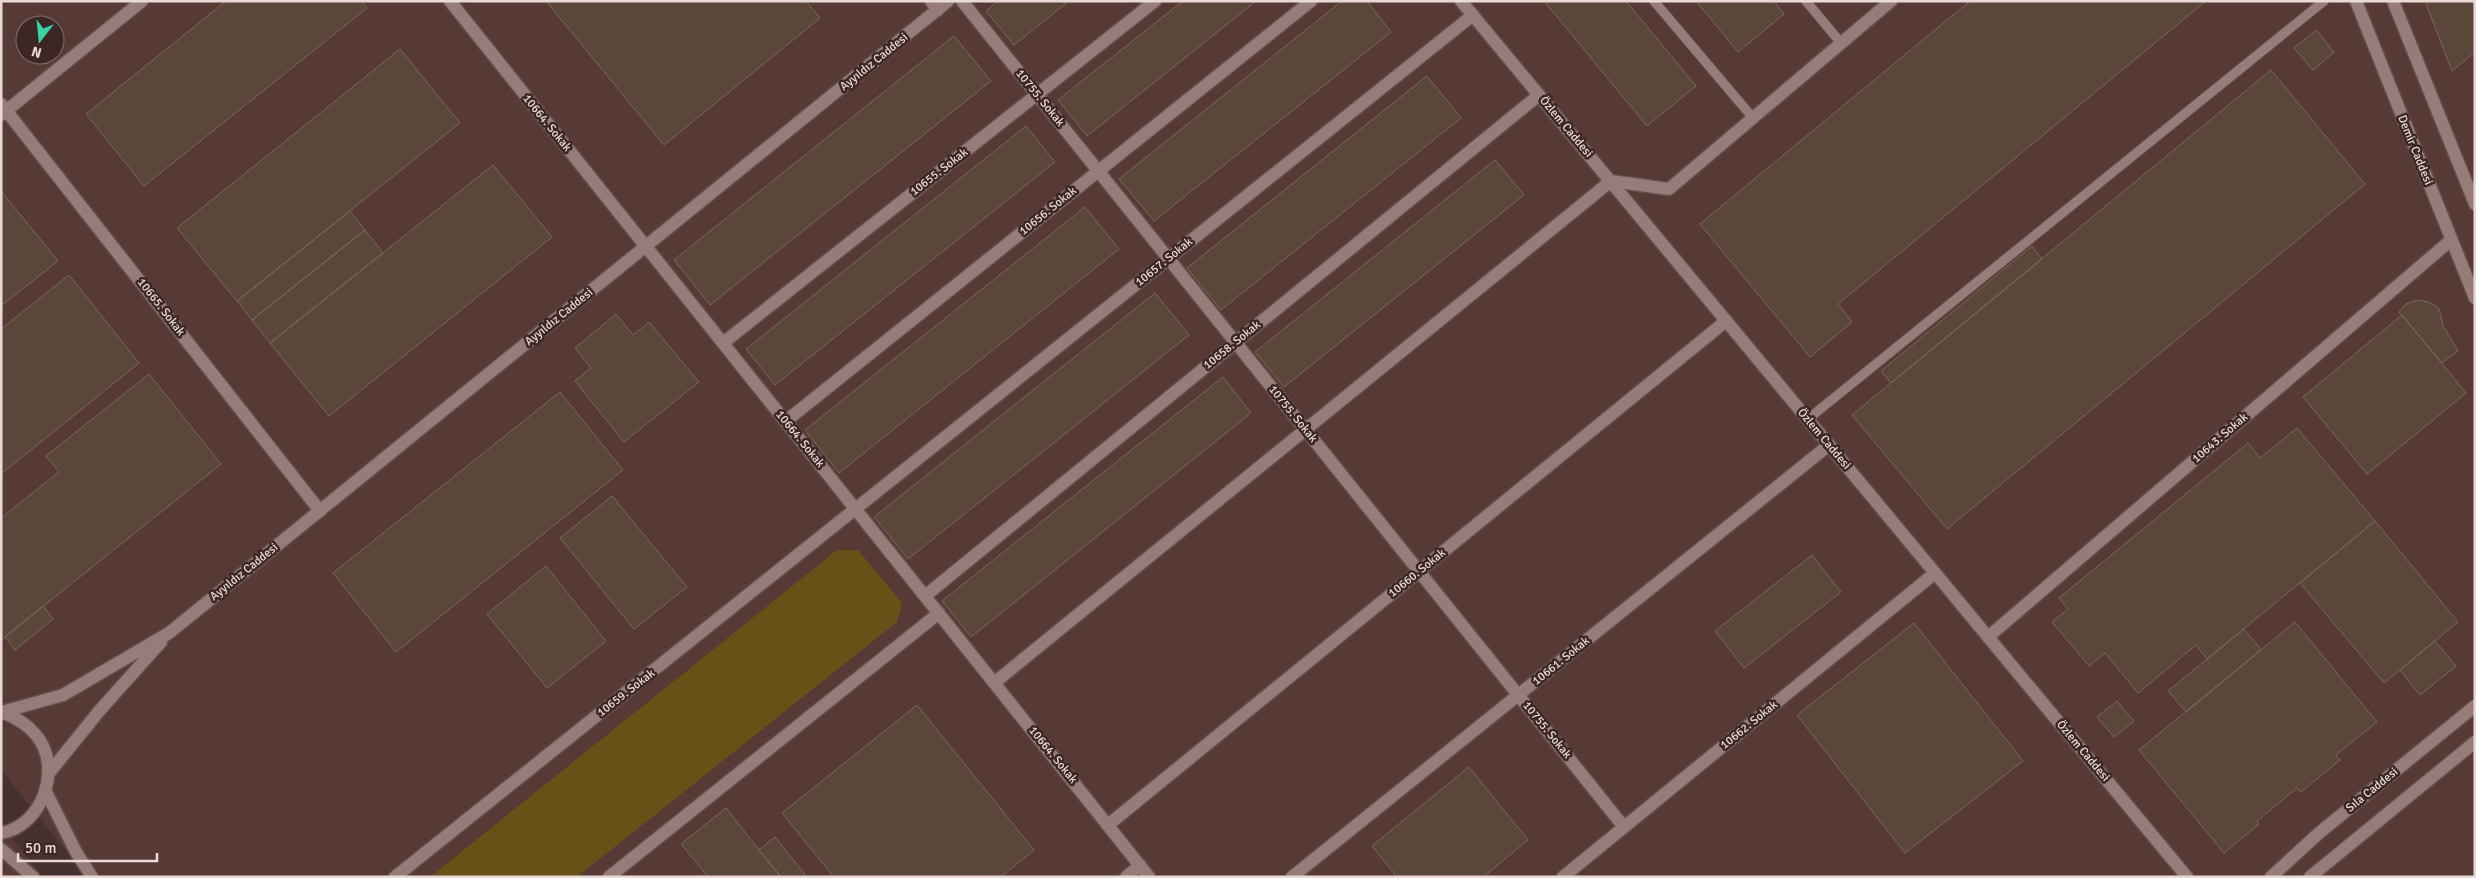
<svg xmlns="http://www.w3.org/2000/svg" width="2476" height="878" viewBox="0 0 2476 878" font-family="Signika,sans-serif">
  <rect width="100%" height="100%" fill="#47312e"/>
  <!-- built -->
  <path fill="#573a36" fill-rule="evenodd" d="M1,1H2475V877H87L1,770ZM25,25H55V55H25Z
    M1,825L43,877H1Z"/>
  <!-- green -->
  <path fill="#695016" d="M837,550H858L902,603L897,622L577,877H430Z"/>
  <!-- building -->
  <path fill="#5a473a" stroke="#7b685a" d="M226,1H361L367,8L144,186L86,114Z
    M546,1H806L820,18L664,145Z
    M998,1H1069L1014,45L986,11Z
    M1183,1H1256L1087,136L1058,100Z
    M1342,1H1367L1391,32L1154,221L1119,179Z
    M1544,1H1626L1696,86L1647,126Z
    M1696,1H1774L1784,14L1738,52Z
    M1970,1H2206L1838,304L1852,322L1810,357L1700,224Z
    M2425,1H2472L2475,5V52L2452,71Z
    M2316,30L2334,52L2313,70L2294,48Z
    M954,36L991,81L710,305L674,260Z
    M400,49L460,123L237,301L177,228Z
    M2271,70L2365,184L1947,529L1852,415Z
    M1427,76L1461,118L1221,310L1187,268Z
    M1026,126L1055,162L775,385L746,349Z
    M1495,160L1524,195L1284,387L1255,352Z
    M493,165L552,237L329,416L270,343Z
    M1,191L58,261L1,306Z
    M1085,207L1119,249L839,473L805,430Z
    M350,211L365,230L252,320L237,301Z
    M365,230L383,253L270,343L252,320Z
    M2032,246L2042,259L1891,383L1881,371Z
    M69,275L139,363L1,474V329Z
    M1155,293L1189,335L908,559L874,517Z
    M2417,300L2429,302L2439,309L2443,326L2458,351L2442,363L2399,312L2406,304Z
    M616,314L633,335L649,322L699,382L624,442L575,381L591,368L575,348Z
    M2402,315L2466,393L2367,474L2303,397Z
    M149,374L221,464L1,640V518L59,472L46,456Z
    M1223,377L1251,413L971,637L942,601Z
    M560,392L623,470L396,652L333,573Z
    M2297,428L2375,521L2207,659L2196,645L2138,693L2105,653L2089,666L2052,622L2068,609L2059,598L2248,443L2260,458Z
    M612,496L687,587L634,629L560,538Z
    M2375,521L2458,622L2384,683L2300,583Z
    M1812,555L1841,592L1744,668L1715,631Z
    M546,566L606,641L547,688L487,614Z
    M43,606L53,619L15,650L5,637Z
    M2295,622L2377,722L2336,755L2340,760L2301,792L2297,788L2257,821L2259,824L2224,853L2139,750Z
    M1914,623L2023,761L1905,853L1797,715Z
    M2244,629L2261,650L2186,712L2168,691Z
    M2435,641L2456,666L2420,695L2400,670Z
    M2117,701L2134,721L2114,737L2097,717Z
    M917,705L1034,850L1001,877H834L782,813Z
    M1469,767L1528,840L1483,877H1397L1372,846Z
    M726,808L759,850L781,877H708L681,844Z
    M775,837L807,877H781L759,850Z"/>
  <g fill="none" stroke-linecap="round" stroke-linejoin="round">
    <defs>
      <path id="service" d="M1654,1L1753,118
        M1806,1L1841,43
        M1808,419L2324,1"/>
      <path id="minor" d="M450,1L1149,877
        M931,1L938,10
        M962,1L1624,827
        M1,104L320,511
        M1,115L142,1
        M723,343L1155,1
        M786,421L1311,1
        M925,596L1539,95
        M1988,637L2451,240
        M994,683L1611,181L1669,189L1891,1
        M1108,825L1726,321
        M395,877L1473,15
        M609,877L939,613
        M1126,877L1140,865
        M1292,877L1829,445
        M1563,877L1935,573"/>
      <path id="tertiary" d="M1461,1L2187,877
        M2356,1L2475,298
        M2393,1L2475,204
        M1,712C15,717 26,723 36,735C63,767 43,826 1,833
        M2,712L63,695L169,633L948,1
        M49,773L100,710L161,642
        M46,792L76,852L92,877
        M1,849L33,877
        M2271,877L2319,833L2475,706
        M2310,877L2475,742"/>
    </defs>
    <!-- service casing -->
    <use href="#service" stroke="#624f4c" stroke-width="11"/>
    <!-- minor casing -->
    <use href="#minor" stroke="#624f4c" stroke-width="15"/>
    <!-- tertiary casing -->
    <use href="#tertiary" stroke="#624f4c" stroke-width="15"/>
    <!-- service -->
    <use href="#service" stroke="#977d79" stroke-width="9"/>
    <!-- minor -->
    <use href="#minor" stroke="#977d79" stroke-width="12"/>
    <!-- tertiary -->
    <use href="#tertiary" stroke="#977d79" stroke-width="12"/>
  </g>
  <g text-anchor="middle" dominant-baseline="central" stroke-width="5" stroke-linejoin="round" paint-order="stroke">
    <!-- street labels -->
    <g font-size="12" fill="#e9dad8" stroke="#3c2724">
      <text transform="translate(874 62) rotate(-39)">Ayyıldız Caddesi</text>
      <text transform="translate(1040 98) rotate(51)">10755. Sokak</text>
      <text transform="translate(547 123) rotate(51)">10664. Sokak</text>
      <text transform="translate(1566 127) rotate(50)">Özlem Caddesi</text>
      <text transform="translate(2415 150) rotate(68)">Demir Caddesi</text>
      <text transform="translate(939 172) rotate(-38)">10655. Sokak</text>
      <text transform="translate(1048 211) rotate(-39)">10656. Sokak</text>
      <text transform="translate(1164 262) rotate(-39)">10657. Sokak</text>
      <text transform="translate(161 307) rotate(52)">10665. Sokak</text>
      <text transform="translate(559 317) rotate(-39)">Ayyıldız Caddesi</text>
      <text transform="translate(1232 345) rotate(-39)">10658. Sokak</text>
      <text transform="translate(1293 414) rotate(51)">10755. Sokak</text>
      <text transform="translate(2220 438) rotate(-41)">10643. Sokak</text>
      <text transform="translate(800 439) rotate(51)">10664. Sokak</text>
      <text transform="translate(1824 439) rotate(50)">Özlem Caddesi</text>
      <text transform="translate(244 572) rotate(-39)">Ayyıldız Caddesi</text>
      <text transform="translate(1417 573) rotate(-39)">10660. Sokak</text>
      <text transform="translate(1561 661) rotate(-39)">10661. Sokak</text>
      <text transform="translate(626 693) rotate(-38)">10659. Sokak</text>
      <text transform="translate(1749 725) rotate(-39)">10662. Sokak</text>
      <text transform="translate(1547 730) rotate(51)">10755. Sokak</text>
      <text transform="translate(2083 751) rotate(50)">Özlem Caddesi</text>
      <text transform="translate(1053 755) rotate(51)">10664. Sokak</text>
      <text transform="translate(2372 790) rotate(-39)">Sıla Caddesi</text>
    </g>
  </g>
  <!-- border -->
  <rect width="2476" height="878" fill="none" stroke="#e9dad8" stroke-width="5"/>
  <!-- north arrow -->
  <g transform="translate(40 40) rotate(196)"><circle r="24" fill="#3c2724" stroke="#816f6c"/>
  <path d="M0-4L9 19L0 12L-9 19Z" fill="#38d4a6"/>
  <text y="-8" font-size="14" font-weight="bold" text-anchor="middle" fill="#e9dad8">N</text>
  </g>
  <!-- scale -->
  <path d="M18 853v8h139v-8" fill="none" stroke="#e9dad8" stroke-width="2.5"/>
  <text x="25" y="853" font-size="15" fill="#e9dad8" stroke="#3c2724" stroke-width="4" paint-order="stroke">50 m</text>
</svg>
